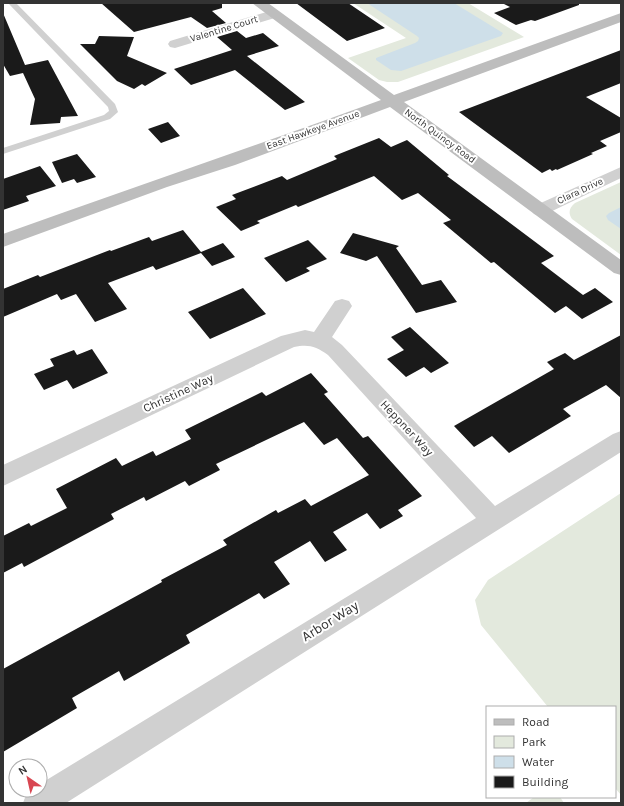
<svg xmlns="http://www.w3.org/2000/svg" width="624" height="806" viewBox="0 0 624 806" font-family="Karla,sans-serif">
  <rect width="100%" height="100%" fill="#fff"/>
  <!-- green -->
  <path fill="#e3e9dd" d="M353,3H468L524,37L398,82H387L379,80L348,58L406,38Z
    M621,182V255L572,219C568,213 569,208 575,203Z
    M621,493V795L615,788V707H548L481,625L475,600L488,580Z
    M534,797H560L564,803H526Z"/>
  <!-- water -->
  <path fill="#cedfe9" d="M367,3H454L503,33L501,36L401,71L391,70L376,60V58L415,43L418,41L419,38L417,36Z
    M621,207V229L608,220L606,216L609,213Z"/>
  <!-- building -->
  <path fill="#1a1a1a" d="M101,3H222V8L212,11L226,23L207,28L191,17L134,32Z
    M296,3H348L385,28L347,41Z
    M502,3H579V5L535,21L531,20L516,25L494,13L510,7Z
    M3,13L25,65L48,60L78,116L61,117L60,123L30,125L35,99L23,73L10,76L3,64Z
    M237,31L246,38L263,33L279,46L247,56L305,102L285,110L235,70L191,85L174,69L232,50L217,37Z
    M99,36L134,37L127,56L167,73L145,86L142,84L134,89L117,81L80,44H95Z
    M621,50V83L586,97L621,118V132L600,141L607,146L591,153L593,154L557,170L556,169L552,171L550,169L542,173L459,112Z
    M168,122L180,136L161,143L148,129Z
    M379,138L391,147L407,140L449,175L447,176L554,256L541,263L583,295L595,288L613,302L582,319L566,306L555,313L494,262L491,263L443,223L451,220L418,193L402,200L374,176L298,207L296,205L257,221L260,223L241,231L216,207L236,199L232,195L282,176L287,180L337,159L334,156Z
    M77,154L96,177L77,183L74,179L62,183L52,162Z
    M40,166L56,186L26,196L29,201L3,210V179Z
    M183,230L201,252L223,243L235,257L212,266L201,253L156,270L153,266L108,283L127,309L95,322L76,294L61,300L57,294L3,317V289L38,275L40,277L110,250L111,251L149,237L152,241Z
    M353,233L399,246L396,248L422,285L441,280L457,302L416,313L377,256L366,261L340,253Z
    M308,240L327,259L306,268L310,271L286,282L264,258Z
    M243,288L266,314L210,339L188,312Z
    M410,327L449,363L431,373L424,367L406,377L387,359L404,350L391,337Z
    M621,335V398L606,385L563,409L571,416L509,453L492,436L474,447L454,426L554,369L547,362L565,353L574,360Z
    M92,349L108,373L73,389L67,380L44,390L34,374L54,366L50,359L74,350L77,355Z
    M311,373L328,392L324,394L363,438L368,436L422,496L398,510L403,516L380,529L367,513L333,532L347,550L325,562L310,541L274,562L290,584L264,599L259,593L186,635L190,643L124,681L119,671L72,698L77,708L3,752V669L162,582L161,580L227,545L223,540L276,510L278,513L305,499L311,506L369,475L337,438L324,445L304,422L216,464L220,470L189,486L185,481L146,501L144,497L111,514L114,519L24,567L22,563L3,573V536L29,523L31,526L67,508L56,489L116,458L122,466L153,451L156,456L191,439L185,430L262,392L266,396Z"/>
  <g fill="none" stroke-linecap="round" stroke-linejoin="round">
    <!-- lane -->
    <path fill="#d0d0d0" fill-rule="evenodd" d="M8,3H16L115,104L118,112L110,119L3,154V148L104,115L109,111L108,107Z"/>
    <!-- street -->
    <path fill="#d0d0d0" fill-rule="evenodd" d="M273,10L278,11L280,14L278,17L175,48L170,47L168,44L170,41Z
      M621,167V178L546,214L540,216L534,214L531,210L534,206Z
      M342,299L349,301L352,306L332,337L342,345L495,506L613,434L621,431V452L66,803H23C27,793 28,790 40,790V784L476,518L328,355C316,346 308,344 294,347L3,486V465L281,336L305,330L314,332L335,301Z"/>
    <!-- secondary -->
    <path fill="#bdbdbd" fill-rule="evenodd" d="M252,3H268L394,95L621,13V22L404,102L621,260V275L614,273L390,107L235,165L167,187L3,247V234C129,189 255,146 381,100Z"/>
  </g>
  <g text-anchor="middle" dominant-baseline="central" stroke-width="4" stroke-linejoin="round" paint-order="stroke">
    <!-- far-street labels -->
    <g font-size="10" fill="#333" stroke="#fff">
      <text transform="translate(224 29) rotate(-17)">Valentine Court</text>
      <text transform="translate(313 130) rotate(-20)">East Hawkeye Avenue</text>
      <text transform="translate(440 136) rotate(36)">North Quincy Road</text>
      <text transform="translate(580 191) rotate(-25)">Clara Drive</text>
    </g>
    <!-- street labels -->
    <g font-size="12" fill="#333" stroke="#fff">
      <text transform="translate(178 393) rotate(-25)">Christine Way</text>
      <text transform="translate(407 428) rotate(47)">Heppner Way</text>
    </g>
    <!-- near-street labels -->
    <g font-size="14" fill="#333" stroke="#fff">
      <text transform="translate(330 621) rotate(-32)">Arbor Way</text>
    </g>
  </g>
  <!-- border -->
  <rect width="624" height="806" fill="none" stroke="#333333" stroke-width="8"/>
  <!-- legend -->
  <rect x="486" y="706" width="130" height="92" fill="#ffffff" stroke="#adadad"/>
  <rect x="494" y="719" width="20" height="6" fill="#bdbdbd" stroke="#adadad"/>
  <text x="522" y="726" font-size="12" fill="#333333">Road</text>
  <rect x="494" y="736" width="20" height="12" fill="#e3e9dd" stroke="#adadad"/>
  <text x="522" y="746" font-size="12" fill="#333333">Park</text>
  <rect x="494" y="756" width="20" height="12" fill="#cedfe9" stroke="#adadad"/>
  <text x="522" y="766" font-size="12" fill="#333333">Water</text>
  <rect x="494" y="776" width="20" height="12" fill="#1a1a1a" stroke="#adadad"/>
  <text x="522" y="786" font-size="12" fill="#333333">Building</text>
  <!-- north arrow -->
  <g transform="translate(28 778) rotate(326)"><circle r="19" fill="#ffffff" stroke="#adadad"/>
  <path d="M0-3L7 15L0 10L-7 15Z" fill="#d84651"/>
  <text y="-6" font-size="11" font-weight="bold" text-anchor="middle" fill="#333333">N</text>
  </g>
</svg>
